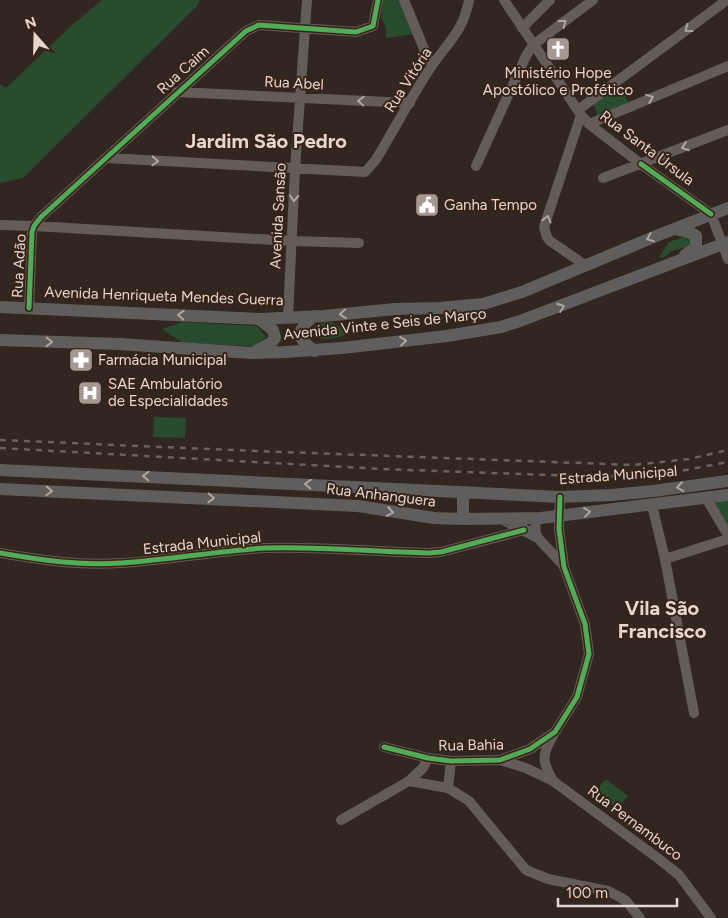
<svg xmlns="http://www.w3.org/2000/svg" width="728" height="918" viewBox="0 0 728 918" font-family="Figtree,sans-serif">
  <rect width="100%" height="100%" fill="#312620"/>
  <!-- green -->
  <path fill="#294b30" d="M102,0H200L197,6L23,178L0,183V84L6,88L71,26Z
    M383,0H401L416,34L386,38V28L381,17Z
    M619,84L629,104L598,117L593,103Z
    M692,234L691,246L672,251L663,258L659,257L669,242Z
    M182,322L257,326L266,337L255,346L183,343L162,329Z
    M332,322L350,333C338,338 327,342 314,336L313,327L321,323Z
    M154,417L186,418L185,438L153,437Z
    M728,499V528L711,501Z
    M606,779L628,796L617,809L595,791Z"/>
  <g fill="none" stroke-linecap="round" stroke-linejoin="round">
    <!-- minor -->
    <path stroke="#655c58" stroke-width="10" d="M404,0L431,66
      M504,0L581,115L589,124L641,164L711,214L728,259
      M522,28L550,0
      M177,92L410,103
      M578,110L727,0
      M581,115L544,227L547,237L550,241L585,265
      M589,124L728,66
      M107,158L365,172L375,161C394,130 411,97 431,67C448,42 463,32 469,0
      M476,166L526,56L533,45L593,0
      M603,178L728,130
      M0,225L34,226L292,241L359,243
      M29,308L32,232L34,226L41,217L246,31L259,25L356,32L373,26L378,0
      M288,317L295,169L307,0
      M706,498L728,535
      M652,505L665,559L694,713
      M535,518L536,536L564,566
      M0,553C40,560 80,566 121,563C169,560 216,551 265,548C319,546 373,552 428,553L441,552L524,530
      M665,559L728,539
      M553,736C541,756 542,761 553,781
      M384,747L428,758L451,761L500,760L530,749L555,732L577,697L589,654L585,624L564,567L559,529L560,497
      M500,760L526,768L553,781L659,859L679,875L711,918
      M409,781L423,768L428,758
      M448,788L451,761
      M341,820L409,781L448,788L469,801L526,870L548,879L608,891L618,896L626,901L640,918"/>
    <!-- major -->
    <path stroke="#605e5c" stroke-width="12" d="M675,229L690,232L696,236V247L685,255
      M0,307L259,319L324,316L395,309L440,308L483,304L522,292L661,234L728,208
      M314,316C296,330 296,339 315,351
      M0,340L119,344L252,353L285,352L342,348L447,336L501,327L520,321L728,242
      M256,351L271,343L275,338L273,330L259,319
      M0,470L560,497L612,495L653,491L728,481
      M0,489L358,506L434,518L463,519L541,518L728,495
      M463,519V498
      M505,520L536,536"/>
    <!-- rail -->
    <path stroke="#6b625d" stroke-width="2.5" stroke-dasharray="6 6" stroke-linecap="butt" d="M0,440L256,451L633,465L689,459L728,450
      M0,448L382,469L605,477L670,473L728,462"/>
    <defs>
      <path id="cycleway" d="M641,164L711,214
        M29,308L32,232L34,226L41,217L246,31L259,25L356,32L373,26L378,0
        M0,553C40,560 80,566 121,563C169,560 216,551 265,548C319,546 373,552 428,553L441,552L524,530
        M384,747L428,758L451,761L500,760L530,749L555,732L577,697L589,654L585,624L564,567L559,529L560,497"/>
    </defs>
    <!-- cycleway casing -->
    <use href="#cycleway" stroke="#382319" stroke-width="8"/>
    <!-- cycleway -->
    <use href="#cycleway" stroke="#51ab58" stroke-width="5"/>
  </g>
  <!-- one-way arrows -->
  <defs><path id="oneway-chevron" d="M-2-3.5L2.5 0L-2 3.5" fill="none" stroke-width="1.6" stroke-linecap="round" stroke-linejoin="round" transform="scale(1.25)"/></defs>
  <g stroke="#b1a5a0">
    <use href="#oneway-chevron" transform="translate(563 23) rotate(-37)"/>
    <use href="#oneway-chevron" transform="translate(688 29) rotate(144)"/>
    <use href="#oneway-chevron" transform="translate(650 98) rotate(-22)"/>
    <use href="#oneway-chevron" transform="translate(361 101) rotate(-177)"/>
    <use href="#oneway-chevron" transform="translate(685 147) rotate(159)"/>
    <use href="#oneway-chevron" transform="translate(155 161) rotate(3)"/>
    <use href="#oneway-chevron" transform="translate(294 198) rotate(93)"/>
    <use href="#oneway-chevron" transform="translate(547 219) rotate(-76)"/>
  </g>
  <g stroke="#afa6a2">
    <use href="#oneway-chevron" transform="translate(650 238) rotate(158)"/>
    <use href="#oneway-chevron" transform="translate(561 307) rotate(-20)"/>
    <use href="#oneway-chevron" transform="translate(343 314) rotate(174)"/>
    <use href="#oneway-chevron" transform="translate(181 315) rotate(-177)"/>
    <use href="#oneway-chevron" transform="translate(403 341) rotate(-6)"/>
    <use href="#oneway-chevron" transform="translate(49 342) rotate(2)"/>
    <use href="#oneway-chevron" transform="translate(146 476) rotate(-177)"/>
    <use href="#oneway-chevron" transform="translate(308 484) rotate(-176)"/>
    <use href="#oneway-chevron" transform="translate(680 487) rotate(172)"/>
    <use href="#oneway-chevron" transform="translate(49 491) rotate(3)"/>
    <use href="#oneway-chevron" transform="translate(211 498) rotate(3)"/>
    <use href="#oneway-chevron" transform="translate(390 512) rotate(10)"/>
    <use href="#oneway-chevron" transform="translate(587 512) rotate(-7)"/>
  </g>
  <!-- icons -->
  <defs>
    <symbol id="church-square" viewBox="-11 -11 22 22"><rect x="-9" y="-9" width="18" height="18" rx="4" fill="#a59892" stroke="#382319"/><path d="M-1.2-6h2.4v3.5h3.3v2.4h-3.3V6h-2.4V-.1h-3.3v-2.4h3.3Z" fill="#fff"/></symbol>
    <symbol id="civic-square" viewBox="-11 -11 22 22"><rect x="-9" y="-9" width="18" height="18" rx="4" fill="#a59892" stroke="#382319"/><path d="M-.6-6.5H3V-4.5H.6V-3L4-1V1h2V6H-6V1h2V-1L-.6-3ZM-1.2 2.5V6h2.4V2.5Z" fill="#fff"/></symbol>
    <symbol id="pharmacy-square" viewBox="-11 -11 22 22"><rect x="-9" y="-9" width="18" height="18" rx="4" fill="#a59892" stroke="#382319"/><path d="M-2-6h4v4h4v4h-4v4h-4v-4h-4v-4h4Z" fill="#fff"/></symbol>
    <symbol id="hospital-square" viewBox="-11 -11 22 22"><rect x="-9" y="-9" width="18" height="18" rx="4" fill="#a59892" stroke="#382319"/><path d="M-5-5h3v3.5h4V-5h3V5h-3V1.5h-4V5h-3Z" fill="#fff"/></symbol>
  </defs>
  <g fill-rule="evenodd">
    <use href="#church-square" x="544" y="35" width="28" height="28"/>
    <use href="#civic-square" x="413" y="191" width="28" height="28"/>
    <use href="#pharmacy-square" x="67" y="346" width="28" height="28"/>
    <use href="#hospital-square" x="76" y="379" width="28" height="28"/>
  </g>
  <g text-anchor="middle" dominant-baseline="central" stroke-width="4" stroke-linejoin="round" paint-order="stroke">
    <!-- street labels -->
    <g font-size="15" fill="#e4d6d0" stroke="#382319">
      <text transform="translate(183 70) rotate(-42)">Rua Caim</text>
      <text transform="translate(408 80) rotate(-57)">Rua Vitória</text>
      <text transform="translate(294 83) rotate(3)">Rua Abel</text>
      <text transform="translate(647 148) rotate(37)">Rua Santa Úrsula</text>
      <text transform="translate(278 216) rotate(-87)">Avenida Sansão</text>
      <text transform="translate(19 266) rotate(-87)">Rua Adão</text>
      <text transform="translate(164 296) rotate(2)">Avenida Henriqueta Mendes Guerra</text>
      <text transform="translate(385 324) rotate(-6)">Avenida Vinte e Seis de Março</text>
      <text transform="translate(618 475) rotate(-4)">Estrada Municipal</text>
      <text transform="translate(381 495) rotate(7)">Rua Anhanguera</text>
      <text transform="translate(202 543) rotate(-6)">Estrada Municipal</text>
      <text transform="translate(471 745) rotate(-1)">Rua Bahia</text>
      <text transform="translate(635 823) rotate(37)">Rua Pernambuco</text>
    </g>
    <!-- poi labels -->
    <g font-size="15" fill="#e4d6d0" stroke="#382319" text-anchor="start">
      <text x="558" y="73" text-anchor="middle">Ministério Hope<tspan x="558" dy="17">Apostólico e Profético</tspan></text>
      <text x="444" y="205">Ganha Tempo</text>
      <text x="98" y="360">Farmácia Municipal</text>
      <text x="108" y="384">SAE Ambulatório<tspan x="108" dy="17">de Especialidades</tspan></text>
    </g>
    <!-- district labels -->
    <g font-size="20" font-weight="bold" fill="#e4d6d0" stroke="#382319">
      <text x="266" y="141">Jardim São Pedro</text>
      <text x="662" y="608">Vila São<tspan x="662" dy="23">Francisco</tspan></text>
    </g>
  </g>
  <!-- north arrow -->
  <g transform="translate(35 35) rotate(340)" stroke="#382319" stroke-width="4" paint-order="stroke">
  <path d="M0-4L9 19L0 12L-9 19Z" fill="#e4d6d0"/>
  <text y="-8" font-size="14" font-weight="bold" text-anchor="middle" fill="#e4d6d0">N</text>
  </g>
  <!-- scale -->
  <path d="M558 898v8h119v-8" fill="none" stroke="#e4d6d0" stroke-width="2.5"/>
  <text x="566" y="898" font-size="15" fill="#e4d6d0" stroke="#382319" stroke-width="4" paint-order="stroke">100 m</text>
</svg>
